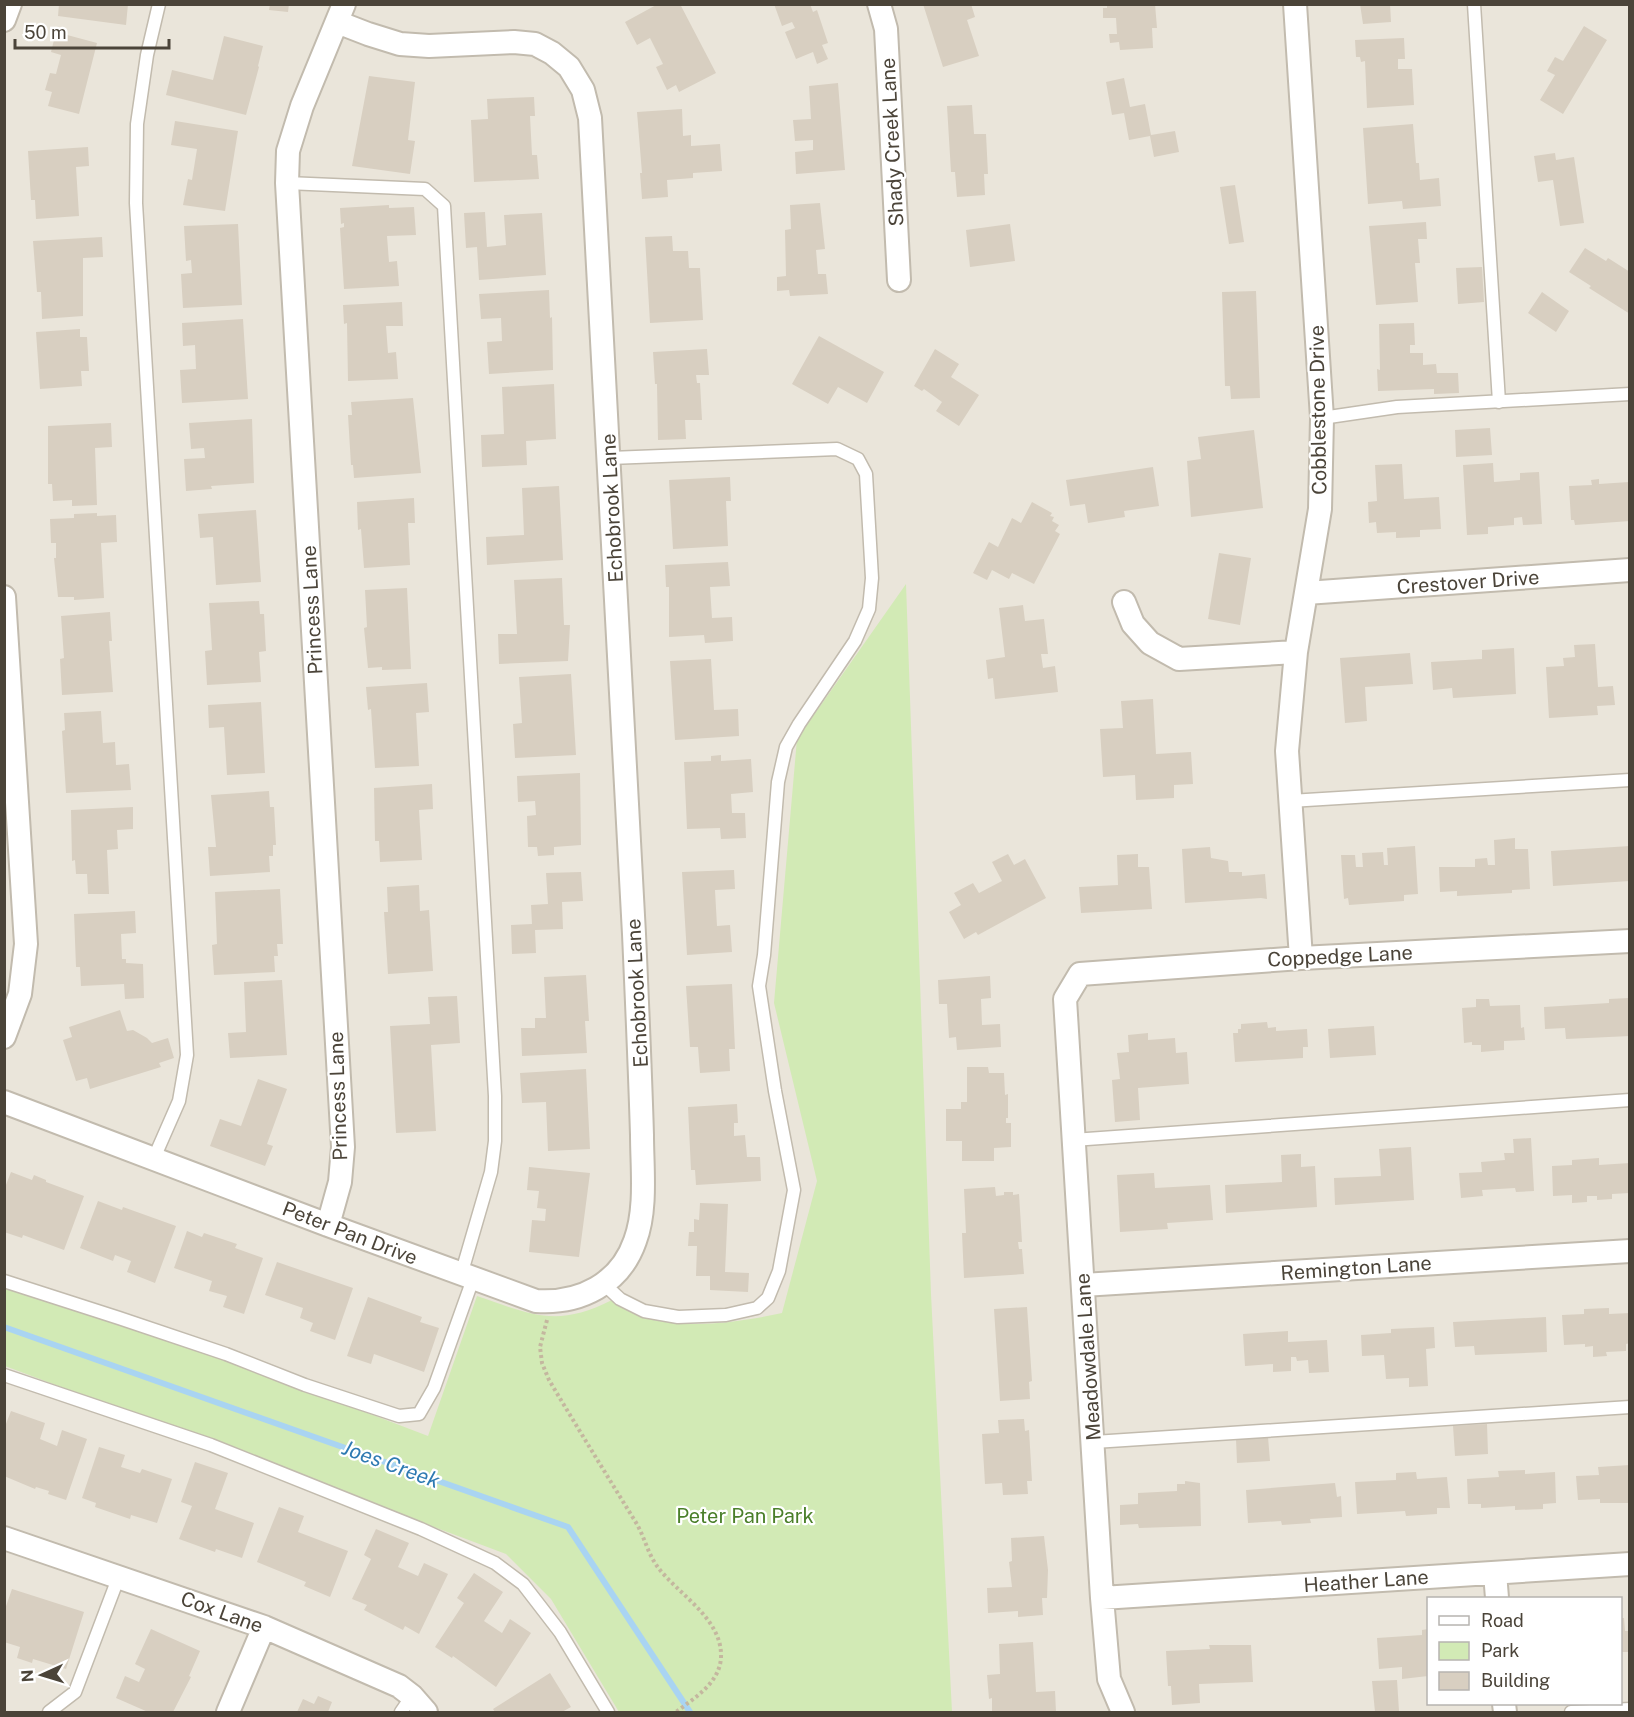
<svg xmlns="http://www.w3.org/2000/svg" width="1634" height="1717" viewBox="0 0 1634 1717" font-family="'Public Sans',sans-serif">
  <rect width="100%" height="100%" fill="#f6f3ec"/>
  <!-- residential -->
  <path fill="#eae5da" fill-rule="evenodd" d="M5,5H1629V1712H5ZM1428,1598H1620V1704H1428Z"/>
  <!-- green -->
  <path fill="#d2eab5" d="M906,584L931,1294L952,1712H619L551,1599L506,1554L5,1366L4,1274L428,1436L477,1296C532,1315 557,1328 612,1300C623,1306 636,1315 649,1319C689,1329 742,1322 782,1313L817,1181L774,1003L797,739Z"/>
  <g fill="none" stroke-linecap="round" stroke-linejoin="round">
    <!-- stream -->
    <path stroke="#a9d4f2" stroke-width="6" d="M4,1327L568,1527L690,1712"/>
  </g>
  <!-- building -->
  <path fill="#d8cfc1" d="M59,4H128L126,25L58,16Z
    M270,4H289L288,12L269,10Z
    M658,4H680L716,73L679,92L676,85L667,90L656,67L663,64L650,38L637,45L625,22Z
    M774,4H810L813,12L817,10L828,43L822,45L828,59L817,64L813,52L796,59L785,32L795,28L792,22L782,26Z
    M923,4H971L975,17L967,20L979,56L943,67Z
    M1107,4H1155L1157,28H1152L1153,48L1120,50L1119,42L1110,43L1109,34H1117L1116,18H1103V8H1107Z
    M1360,4H1390L1391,22L1363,24Z
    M1584,26L1607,40L1563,114L1540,100L1555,75L1547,71L1555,57L1563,61Z
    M56,32L97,43L79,114L48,106L52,92L45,90L50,73L56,74L61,55L51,52Z
    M224,36L263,46L258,66L259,67L246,115L166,95L172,70L213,80Z
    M1404,38L1405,59H1398V69H1412L1414,105L1367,108L1365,61L1361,62L1360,57H1356L1355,40Z
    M369,76L415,82L408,140L415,141L410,174L352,166Z
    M1124,78L1130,107L1145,104L1151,135L1175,131L1179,152L1154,157L1150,136L1129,140L1124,113L1112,115L1106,82Z
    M838,83L845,170L796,174L795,152L813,150V140L795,141L793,120L811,119L809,86Z
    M534,97L535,116H530L532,155H537L539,179L474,182L471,120L488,119L487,99Z
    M972,105L974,134H986L988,174H984L985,195L957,197L955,172H951L947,106Z
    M682,109L683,136L691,135V146L720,144L722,171L693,173V178L667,180L668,197L642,199L640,173H642L637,112Z
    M175,121L238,131L225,211L183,205L188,179L192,180L197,149L171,145Z
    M1413,124L1416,163H1419L1420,180L1439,178L1441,206L1403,209L1402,201L1368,204L1363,128Z
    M88,147L89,166L76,167L79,216L36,219L35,200H31L28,151Z
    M1555,153L1556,160L1574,157L1584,223L1560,226L1553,180L1538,182L1534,156Z
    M1235,185L1244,242L1229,244L1220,187Z
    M820,203L825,249L816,250L818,274H826L828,294L790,296L789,290L777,291V277L786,276L785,230L791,229L790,205Z
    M389,205V208L414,207L416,235L387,236L389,262L397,261L399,286L344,289L340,228L344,227V223L341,224L340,208Z
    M485,212L487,247L506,245L504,215L542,213L546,275L479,280L477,247L466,248L464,213Z
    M1426,222L1427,239H1418L1420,263H1415L1418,302L1376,305L1369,226Z
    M238,224L242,305L183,308L181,274L192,273L191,260L186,261L184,226Z
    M1010,224L1015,261L970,267L966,230Z
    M672,236L673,251H688L689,268H700L703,320L650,323L645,237Z
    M102,237L103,257L83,258V316L42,319L41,292H37L33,241Z
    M1585,248L1606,261L1608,258L1630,272V314L1589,288L1591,286L1569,272Z
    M1482,267L1484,302L1458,304L1456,268Z
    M549,290L550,318L552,317L553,370L489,374L487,342L502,341L501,318L481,319L479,294Z
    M1256,291L1260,398L1231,399L1230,386H1225L1222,292Z
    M1542,292L1569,311L1556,332L1528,313Z
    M402,302L403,326H386L388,353L396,352L398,379L348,381L347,323L344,324L343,305Z
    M243,319L248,399L182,403L180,370L196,369L195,345L183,346L182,323Z
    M1414,323L1415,345H1410V353H1423V365L1436,364L1437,373H1458L1459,393L1434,394V389L1378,391L1377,369L1380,370L1379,324Z
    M80,329V337H87L89,371H81L82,386L40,389L36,332Z
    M819,336L884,372L867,403L838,387L828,404L792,384Z
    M707,349L709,375H696L697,383H700L702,420H685L686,439L658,440L657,384H655L653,352Z
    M935,349L959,364L951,377L979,395L959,426L936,411L942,402L924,389L922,391L914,386Z
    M554,384L556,439L526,441L527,465L482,467L481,435L504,434L502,387Z
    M413,398L421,473L354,478L353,465H351L348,415H352L351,402Z
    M252,419L254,483L211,486L212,489L186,491L184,459L205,458L204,448L191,449L189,423Z
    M111,423L112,447L95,448L97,505L72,506V500L53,501L52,484H48V426Z
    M1490,428L1492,455L1456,457L1455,430Z
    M1254,430L1263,508L1191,517L1187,461L1201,459L1198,437Z
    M1493,463L1494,482L1520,480V473L1539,472L1542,524L1523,525L1522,517L1514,518V525L1488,527V534L1467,535L1463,465Z
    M1402,464L1404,499L1439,497L1441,529L1420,530V537L1396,538V532L1377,533L1376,522L1369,523L1368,502L1377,501L1375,465Z
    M1153,467L1159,506L1124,511L1125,517L1088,523L1085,504L1070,506L1066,480Z
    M730,477L731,501H726L728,546L673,549L669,480Z
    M1599,479V484L1629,482L1630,521L1575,525L1574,520H1571L1569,486L1592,485L1591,480Z
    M559,486L563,560L487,565L486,537L524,535L522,488Z
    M414,498L415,523H408L410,565L364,568L361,529L358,530L357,502Z
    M1032,502L1052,513L1050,516L1054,517L1052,521L1059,525L1055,531L1060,534L1034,584L1012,573L1009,579L992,570L987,580L973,573L989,542L998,547L1012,518L1021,523Z
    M256,510L261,582L216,585L213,537L200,538L198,514Z
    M97,513V516L116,515L117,542L101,543L104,598L74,600V597H58L54,558H56V543H51L50,519L74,518V514Z
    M1219,553L1251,558L1240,625L1208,619Z
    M728,562L730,586L710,587L712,618L732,617L733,641L705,643L704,635L669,637V587H666L665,565Z
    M562,578L564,625H570L568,661L499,664L498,634H517L514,580Z
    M407,588L411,669L382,670V667L368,668L364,628L367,627L365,590Z
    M259,601L260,614H264L266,651L259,652L261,682L207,685L205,651L212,650L209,603Z
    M1023,605L1025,621L1044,619L1048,654H1041L1043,668L1055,666L1058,692L995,699L993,678L988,679L986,660L1005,657L999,608Z
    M110,612L112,641H109L113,692L62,695L60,659L64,658L61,616Z
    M1595,644L1598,687L1613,686L1615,705L1597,706L1598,715L1549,718L1546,667L1564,666L1563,658L1575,657L1574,645Z
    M1514,648L1516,694L1453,698L1452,688L1433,690L1431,662L1482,659V650Z
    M1410,653L1413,684L1365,687L1367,721L1345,723L1340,658Z
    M711,659L714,710L738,709L739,736L675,740L670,661Z
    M571,674L576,755L515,758L513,724L522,723L519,677Z
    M427,683L429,712L416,713L419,766L375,768L371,709L368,710L366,687Z
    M1153,699L1156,754L1191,752L1193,784L1174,785V798L1136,800L1135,775L1103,777L1100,729L1123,728L1121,701Z
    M261,702L265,773L227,775L224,727L209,728L208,705Z
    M101,711L103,743L115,742L116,765L129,764L131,790L66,793L62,731L65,730L64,713Z
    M721,755V761L751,759L753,792L731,794L732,813H745L746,838L721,839L720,828L687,829L684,762L711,761V756Z
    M580,773L581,845L554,847V855L538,856L537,847H528L527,816L536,815L535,801L518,802L517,776Z
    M432,784L433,809L419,810L422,860L380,862L379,841H375L374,788Z
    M269,791L270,807H274L276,845H273V856H269L270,872L210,876L208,847H216L211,795Z
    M133,807V829L117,830L118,849L107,850L109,894H88L87,874H76L75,860L72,861L71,810Z
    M1515,838V849H1528L1530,889L1512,890V893L1457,896V891L1440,892L1439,867H1475V859L1487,858L1488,865H1495L1494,840Z
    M1415,846L1418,894L1404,895V901L1349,905L1348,898L1344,899L1341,855H1355L1356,867H1363L1362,853L1383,852L1384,865H1388L1387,848Z
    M1630,846V881L1553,886L1551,851Z
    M1210,847L1211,858L1228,861L1229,872H1242V876L1265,874L1267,899L1261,898L1185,903L1182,849Z
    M1008,854L1014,865L1025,859L1046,898L978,935L976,932L964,939L949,912L961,905L954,893L973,883L979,893L1002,881L992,862Z
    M1138,854V867H1149L1152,909L1081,913L1079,887L1118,885L1117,855Z
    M734,870L735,889L715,890L717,926L730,925L732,952L687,955L682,872Z
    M581,872L583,901L562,902L563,929L535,930L536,953L512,954L511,925L532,924L531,905L548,904L546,873Z
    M419,885L420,911L429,910L433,971L388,974L384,912H388L387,887Z
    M280,889L283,944H277L278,956H274L275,972L214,975L212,945L217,944L215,892Z
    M135,911L136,933L121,934L122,959H126V963L143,964L144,998L125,999L124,984L81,986L80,967H76L74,914Z
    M586,975L589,1021H585L587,1053L522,1056L521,1028H535V1018H546L544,977Z
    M990,976L991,998L981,999L982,1025L1000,1024L1001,1047L957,1050L956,1037L949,1038L947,1004H939L938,980Z
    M282,980L287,1055L230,1058L228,1033L246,1032L244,982Z
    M732,984L735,1049H729L730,1071L700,1073L698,1047H690L686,986Z
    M457,996L460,1043L431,1045L436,1131L396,1133L390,1026L430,1024L428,997Z
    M1629,998L1630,1036L1566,1039L1565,1028L1545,1029L1544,1007L1609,1003V999Z
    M1476,999H1489L1490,1006L1520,1005L1521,1028L1524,1027L1525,1040L1504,1041V1050L1481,1052V1045H1472V1042L1464,1043L1462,1008L1476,1007Z
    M120,1010L127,1031L133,1030L147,1038L152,1043L168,1038L174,1058L159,1063L161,1067L90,1089L87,1078L76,1081L63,1040L72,1037L69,1027Z
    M1267,1022L1268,1028L1276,1027V1031L1307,1029L1308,1047H1303V1058L1235,1062L1233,1033H1238V1029H1241V1024Z
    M1374,1026L1376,1055L1330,1058L1328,1029Z
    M1148,1033V1040L1175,1038L1176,1053L1187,1052L1189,1084L1138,1088L1140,1120L1115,1122L1112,1080L1120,1079L1117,1053L1129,1052L1128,1035Z
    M967,1067H988L989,1073H1004L1005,1095L1008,1094V1118H1006V1123H1011V1147L994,1148V1161H962V1141H946V1109H961V1102H967Z
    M586,1069L590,1149L548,1151L546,1102L522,1103L520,1073Z
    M258,1079L287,1089L267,1144L273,1146L265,1166L210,1146L220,1119L241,1126Z
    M737,1104L738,1123H734V1136L745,1135L747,1157H760L761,1181L696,1185L695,1170H691L688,1107Z
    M1531,1138L1534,1191L1516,1192L1515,1188L1482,1190L1483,1196L1461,1198L1459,1173L1482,1172L1481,1162L1505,1160L1504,1153H1514L1513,1139Z
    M1411,1147L1414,1200L1335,1205L1334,1178L1381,1176L1379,1149Z
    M1301,1154V1167L1315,1166L1317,1207L1226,1213L1225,1185L1282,1182L1281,1155Z
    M1599,1158V1165L1630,1163V1193L1612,1194V1199L1597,1200V1196H1587V1202L1572,1203V1195L1553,1196L1552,1166L1572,1165V1160Z
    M529,1167L590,1173L579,1257L529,1252L532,1220L545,1221L546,1209L537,1208L539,1191L527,1190Z
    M11,1172L32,1180L34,1175L46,1180V1182L84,1196L64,1250L23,1235L22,1238L4,1232V1190Z
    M1154,1173L1155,1188L1210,1185L1213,1220L1167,1223L1168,1229L1120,1232L1117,1175Z
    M995,1187L996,1196L1004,1195V1192H1013V1195L1019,1194L1022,1242H1018L1019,1249H1022L1024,1274L964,1278L962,1233H966L964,1189Z
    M98,1201L122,1210L123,1207L176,1226L155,1283L127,1272L131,1261L115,1255L113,1261L80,1248Z
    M700,1203L728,1204L725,1272L749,1273L748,1292L710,1290V1276H696L697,1246H688L689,1232H694V1219L699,1220Z
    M187,1231L202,1237L204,1233L237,1244L235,1248L263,1258L244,1314L223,1307L227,1296L209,1291L212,1281L174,1268Z
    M277,1262L353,1288L335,1340L310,1331L313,1323L300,1318L303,1308L265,1295Z
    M368,1297L422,1317L420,1322L439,1328L424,1372L374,1354L371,1364L347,1356Z
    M1027,1307L1032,1381L1029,1382L1030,1399L1000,1401L994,1309Z
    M1609,1308V1314L1630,1313V1343L1626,1344V1351L1606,1352L1607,1356L1593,1357V1346L1585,1347V1344L1564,1345L1562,1315L1584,1314V1309Z
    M1546,1317L1547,1352L1475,1355L1474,1346L1455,1347L1453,1322Z
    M1434,1327L1435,1348L1426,1349L1428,1386L1409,1387V1378L1386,1379L1384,1355L1362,1356L1361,1335L1391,1333V1329Z
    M1288,1331V1342L1327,1340L1329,1372L1309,1373L1308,1360L1297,1361L1296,1357H1291V1371L1273,1372V1364L1245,1366L1243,1334Z
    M11,1411L45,1423L40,1439L57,1446L62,1430L87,1439L66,1500L48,1494L49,1491L36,1487L35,1489L4,1476V1429Z
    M1024,1419L1025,1431L1029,1430L1032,1481H1027L1028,1494L1003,1495L1002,1483L985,1484L982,1434L999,1433L998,1420Z
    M1487,1424L1488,1454L1455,1456L1453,1426Z
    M1268,1437L1270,1461L1237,1463L1236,1439Z
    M99,1447L125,1455L121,1467L140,1473L142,1469L172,1479L157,1523L131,1515L130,1519L95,1507L96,1503L82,1498Z
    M195,1462L228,1473L215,1509L254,1523L242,1558L216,1549L215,1552L179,1539L192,1506L181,1502Z
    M1630,1465L1629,1503H1600V1499L1578,1500L1576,1476L1599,1475L1598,1467Z
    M1525,1470V1474L1555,1472L1556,1503L1543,1504V1509L1515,1510V1506L1481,1508V1504H1468L1467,1479L1499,1477L1498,1471Z
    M1416,1472L1417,1479L1447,1477L1450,1508H1437V1514L1406,1516L1405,1511L1357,1514L1355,1482L1396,1480V1473Z
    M1185,1481L1200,1483L1201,1526L1139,1528L1138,1524L1120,1525V1505L1138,1504V1493L1177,1491V1484H1185Z
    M1335,1483L1337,1497L1341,1496L1342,1517L1310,1519L1311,1523L1282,1525L1281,1521L1248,1523L1246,1490Z
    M279,1507L304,1516L298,1532L348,1551L330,1597L304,1586L306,1582L257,1562Z
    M376,1529L409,1543L398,1567L418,1576L424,1563L448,1574L419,1634L405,1626L403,1630L364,1610L367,1605L352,1599L371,1559L364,1555Z
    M1044,1536L1048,1570L1047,1598H1042L1043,1615L1018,1617V1611L988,1613L987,1588L1012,1587L1009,1562L1012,1561L1011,1538Z
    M474,1573L503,1592L484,1621L502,1633L510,1619L531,1633L496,1687L453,1656L452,1658L435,1647L464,1603L457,1598Z
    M12,1589L84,1612L66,1669L33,1659L32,1663L17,1658L20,1647L4,1642V1612Z
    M1620,1618H1624L1625,1631H1630V1652H1620Z
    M151,1629L200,1651L189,1676L191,1677L173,1712H148L116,1698L125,1676L139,1682L145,1669L135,1664Z
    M1428,1629V1676L1402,1679V1667L1379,1669L1377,1638L1422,1635V1630Z
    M1033,1642L1036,1692L1055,1691L1056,1712H992V1698L989,1699L987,1675L1000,1674L999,1644Z
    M1209,1645H1251L1253,1682L1199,1684L1200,1703L1172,1705L1171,1686H1168L1166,1651L1210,1649Z
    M550,1673L571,1707L562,1712H495L493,1709Z
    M1397,1680L1399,1711L1375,1712L1372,1681Z
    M318,1696L332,1702L328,1712H297L303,1699L314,1704Z"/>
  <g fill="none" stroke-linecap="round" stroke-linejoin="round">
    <defs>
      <path id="lane" d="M1474,4L1499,402
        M287,183L425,189L444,206L495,1096V1141L491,1172L461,1275
        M1322,418L1397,407L1630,394
        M1290,801L1630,780
        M1073,1140L1630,1100
        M154,1158L179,1101L187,1055L136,203L137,124L147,55L159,4
        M4,1281L119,1318L226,1354L305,1385L399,1416L419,1414L434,1388L473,1279
        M605,1285L620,1299L644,1311L678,1317L726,1315L757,1308L768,1298L779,1271L794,1190L775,1091L759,986L764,955L778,782L786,747L799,724L855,641L869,609L872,578L866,474L858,459L837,449L610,458
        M4,1375L211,1445L421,1529L495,1563L523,1584L560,1632L608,1712
        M1094,1442L1630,1407
        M49,1712L75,1692L119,1576
        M401,1712L412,1696
        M1571,1712L1630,1709"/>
      <path id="street" d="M879,4L886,29L899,280
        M1295,4L1322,418L1320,509L1296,652L1287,751L1301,958
        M4,20L10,4
        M1306,593L1630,570
        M4,597L26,944L20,994L4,1037
        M1124,602L1133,624L1150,643L1179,659L1296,652
        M4,1102L328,1225L536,1301C580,1304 620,1284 635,1241C647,1209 642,1168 642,1135C640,1068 637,1001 634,934C620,662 606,390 590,118L583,90L569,67L552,53L535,44L514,42L429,46L400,44L368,34L337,22
        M328,1225L340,1182L343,1147L287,183L288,151L302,106L344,4
        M1083,1285L1630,1251
        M4,1538L264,1627L399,1686L412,1696L426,1712
        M1495,1573L1497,1598
        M1102,1598L1630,1564
        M1504,1704L1505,1712
        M228,1712L264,1627
        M1123,1712L1109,1679L1102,1598L1065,999L1080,974L1301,958L1630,941"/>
    </defs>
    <!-- lane casing -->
    <use href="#lane" stroke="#c2bbae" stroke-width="15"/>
    <!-- street casing -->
    <use href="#street" stroke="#c2bbae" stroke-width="26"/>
    <!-- path -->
    <path stroke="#c4b79f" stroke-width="4" stroke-dasharray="3 3" stroke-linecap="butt" d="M547,1320L540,1347L542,1363L549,1380C577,1427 606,1474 635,1521C644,1535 647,1552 657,1566C677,1594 723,1618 721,1658C719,1684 694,1698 676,1712"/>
    <!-- lane -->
    <use href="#lane" stroke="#fff" stroke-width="12"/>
    <!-- street -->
    <use href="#street" stroke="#fff" stroke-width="22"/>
  </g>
  <g text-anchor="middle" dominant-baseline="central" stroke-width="4.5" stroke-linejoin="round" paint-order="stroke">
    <!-- street labels -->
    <g font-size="20" fill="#4b4439" stroke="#fff">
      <text transform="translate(892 142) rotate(-93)">Shady Creek Lane</text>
      <text transform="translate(1318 410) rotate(-91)">Cobblestone Drive</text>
      <text transform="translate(612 508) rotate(-93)">Echobrook Lane</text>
      <text transform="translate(1468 582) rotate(-4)">Crestover Drive</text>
      <text transform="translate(312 610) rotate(-93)">Princess Lane</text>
      <text transform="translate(1340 956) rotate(-3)">Coppedge Lane</text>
      <text transform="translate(637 993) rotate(-93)">Echobrook Lane</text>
      <text transform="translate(338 1096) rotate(-92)">Princess Lane</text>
      <text transform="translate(350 1233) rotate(21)">Peter Pan Drive</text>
      <text transform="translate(1356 1268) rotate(-4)">Remington Lane</text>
      <text transform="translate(1088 1357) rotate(-94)">Meadowdale Lane</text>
      <text transform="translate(1366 1581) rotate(-4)">Heather Lane</text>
      <text transform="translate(222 1612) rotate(20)">Cox Lane</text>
    </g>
    <!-- park labels -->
    <g font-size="20" fill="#4a7f2a" stroke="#fff">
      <text x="745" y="1516">Peter Pan Park</text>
    </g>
    <!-- water labels -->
    <g font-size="21" font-style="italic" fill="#2e7ab2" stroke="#fff">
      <text transform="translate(391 1464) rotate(20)">Joes Creek</text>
    </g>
  </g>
  <!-- border -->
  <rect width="1634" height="1717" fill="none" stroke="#4b4439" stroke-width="12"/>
  <!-- legend -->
  <rect x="1427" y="1597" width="195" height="108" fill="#ffffff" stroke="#b7b4b0" stroke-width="1.5"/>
  <rect x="1439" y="1616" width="30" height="9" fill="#ffffff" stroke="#b7b4b0" stroke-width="1.5"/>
  <text x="1481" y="1627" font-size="18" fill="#4b4439">Road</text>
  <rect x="1439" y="1642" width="30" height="18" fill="#d2eab5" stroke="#b7b4b0" stroke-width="1.5"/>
  <text x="1481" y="1657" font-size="18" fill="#4b4439">Park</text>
  <rect x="1439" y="1672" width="30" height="18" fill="#d8cfc1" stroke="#b7b4b0" stroke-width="1.5"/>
  <text x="1481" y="1687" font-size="18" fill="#4b4439">Building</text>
  <!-- north arrow -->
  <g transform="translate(42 1675) rotate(266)" stroke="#ffffff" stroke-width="4.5" paint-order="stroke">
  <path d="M0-4.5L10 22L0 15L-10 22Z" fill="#4b4439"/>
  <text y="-9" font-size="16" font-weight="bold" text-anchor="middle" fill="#4b4439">N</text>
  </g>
  <!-- scale -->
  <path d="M15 39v9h154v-9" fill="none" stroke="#4b4439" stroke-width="3"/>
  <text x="24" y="39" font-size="18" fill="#4b4439" stroke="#ffffff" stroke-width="4.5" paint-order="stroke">50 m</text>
</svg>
